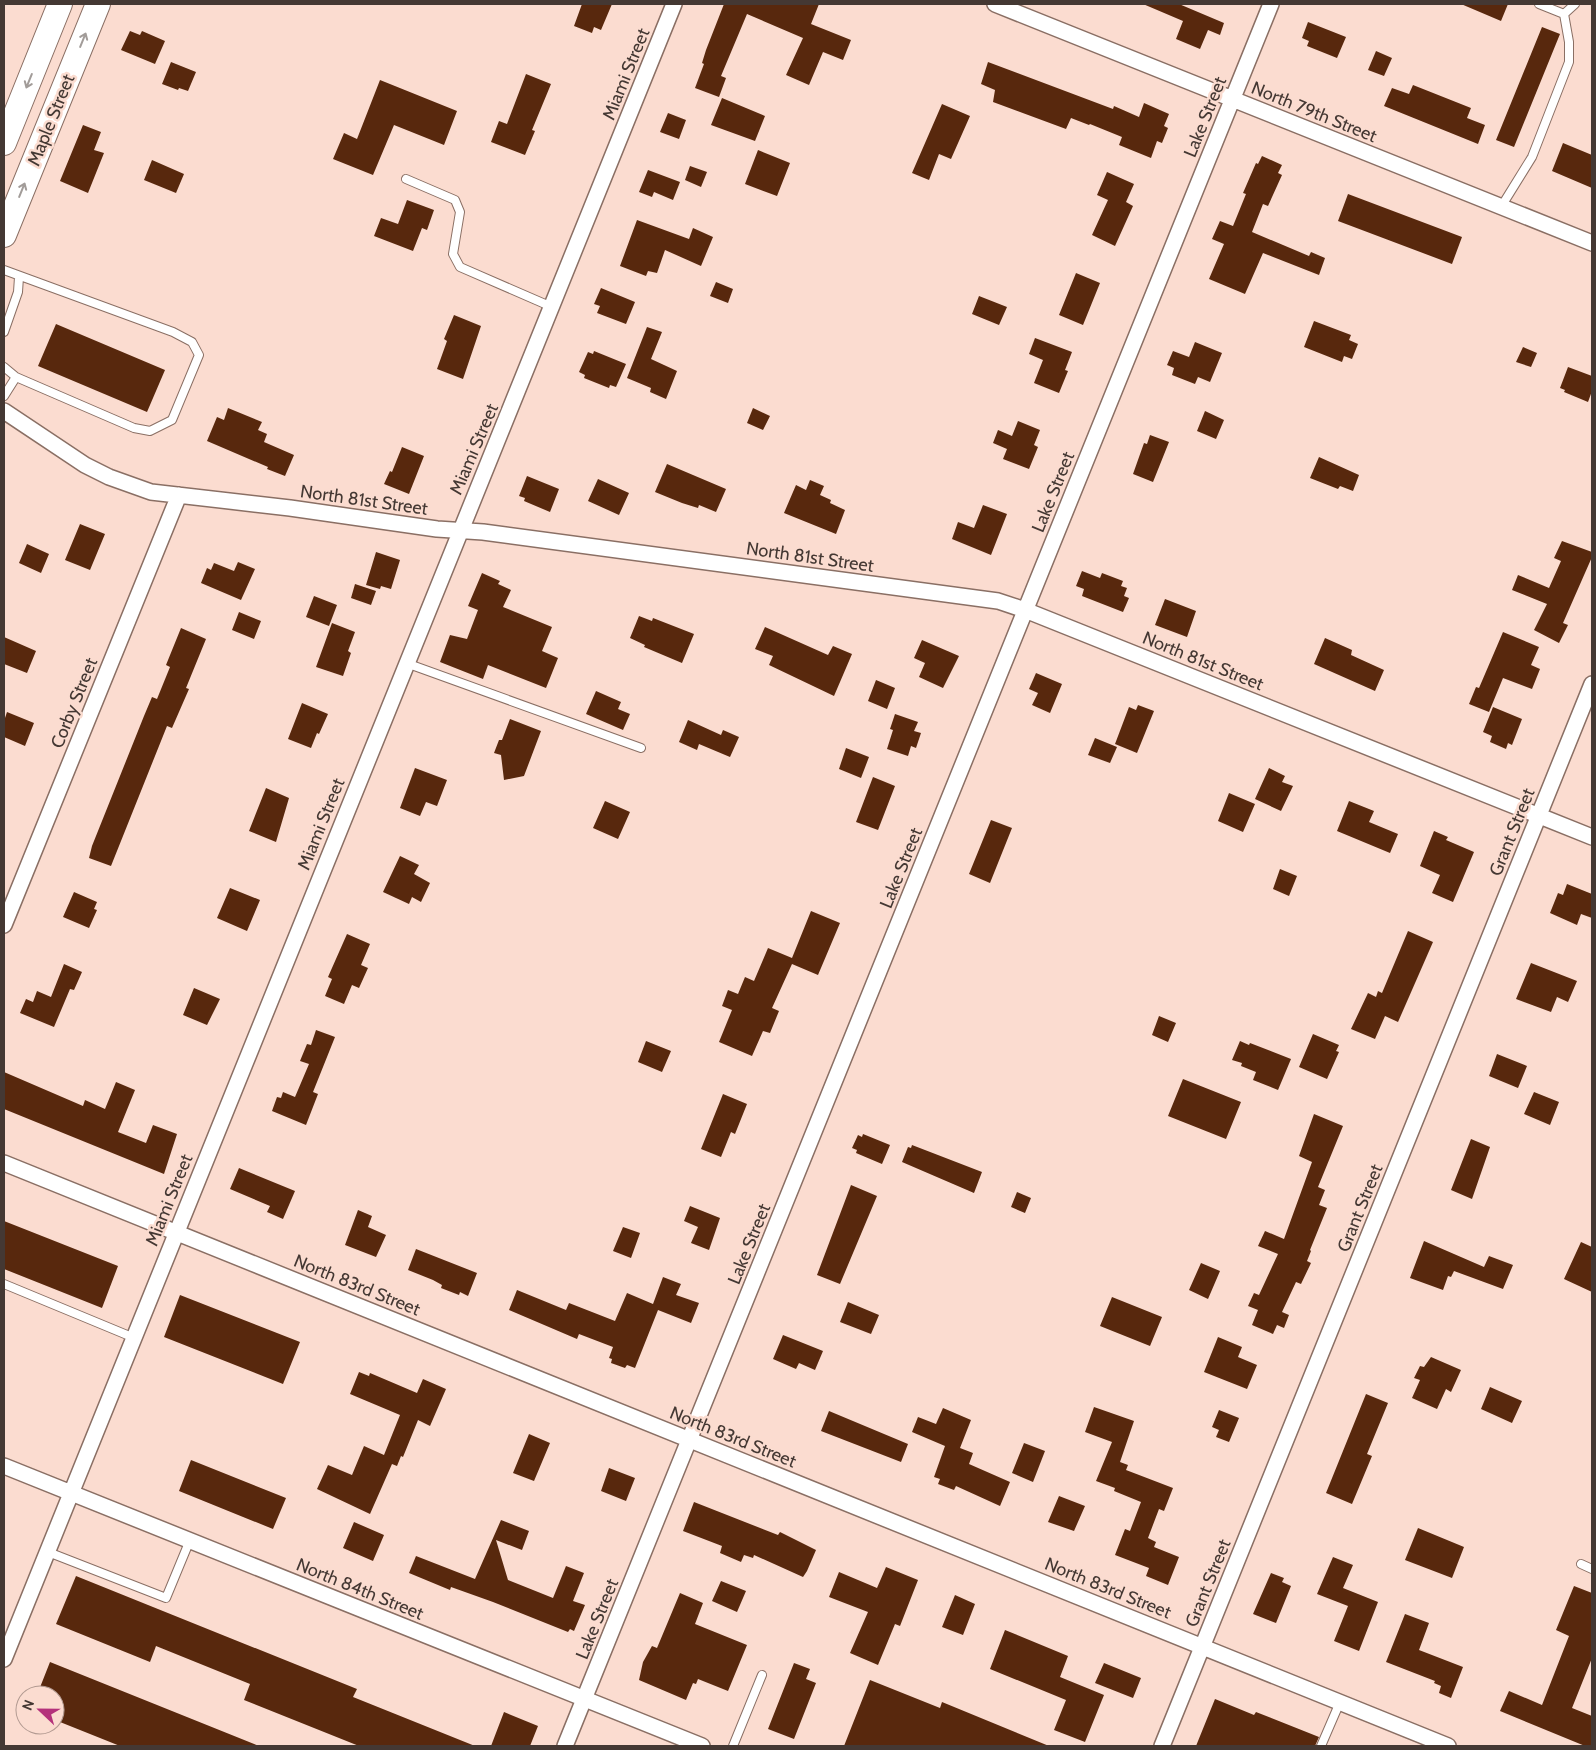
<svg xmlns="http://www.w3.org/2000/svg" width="1596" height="1750" viewBox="0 0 1596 1750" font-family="Cabin,sans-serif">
  <rect width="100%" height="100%" fill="#fbdcd0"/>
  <!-- building -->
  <path fill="#58280d" d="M582,4H612L601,30L594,27L592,33L574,26Z
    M724,4H819L811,24L851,40L843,60L823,52L809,85L786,75L803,38L747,14L721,76L726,78L719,97L695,88L704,64L702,63L706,50Z
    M1143,4H1179L1224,23L1220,35L1208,30L1200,49L1176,39L1183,21Z
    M1461,4H1508L1501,21Z
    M1308,22L1346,37L1337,58L1307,46L1309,41L1302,38Z
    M1542,27L1560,34L1514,147L1496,140Z
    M130,31L140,35L142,31L165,41L155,64L121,50Z
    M1376,51L1392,58L1384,76L1368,70Z
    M171,62L196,72L188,91L179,88L178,90L162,84Z
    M988,62L1113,109L1114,106L1139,117L1144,103L1169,114L1164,126L1168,128L1162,143L1157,141L1151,158L1119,145L1122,137L1090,124L1089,125L1071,118L1066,129L993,102L995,90L981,84Z
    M526,74L551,84L532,130L535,131L525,155L491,142L499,121L507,124Z
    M380,80L457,111L444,145L394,125L373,175L333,159L344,133L357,139Z
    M1413,85L1471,108L1467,118L1485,125L1478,144L1384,106L1392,88L1409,94Z
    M722,98L765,116L755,141L711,125Z
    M942,104L970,116L951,159L939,154L929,180L912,173Z
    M668,113L686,120L679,139L660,132Z
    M83,125L101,132L94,150L104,153L88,193L60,181Z
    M1563,143L1592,155V188L1552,171Z
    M758,150L790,163L777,196L745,184Z
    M1262,156L1282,165L1278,173L1282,175L1268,206L1263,204L1252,232L1309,256L1311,252L1325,258L1319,275L1263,253L1245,294L1209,279L1224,244L1212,239L1220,221L1233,226L1246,194L1243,193L1256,163L1258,164Z
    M152,160L184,174L176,193L144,180Z
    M690,166L707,172L701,187L685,180Z
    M648,170L680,182L673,200L654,192L652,197L639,192Z
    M1107,172L1134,184L1126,202L1133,206L1115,246L1092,235L1108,200L1097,195Z
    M1348,194L1462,237L1452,264L1338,221Z
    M407,200L434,210L427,230L422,228L413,251L374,236L381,218L398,224Z
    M637,220L689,239L693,228L713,237L701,266L665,250L657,273L648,271L646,276L620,266Z
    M1076,273L1100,283L1083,325L1059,315Z
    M716,282L733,289L728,303L710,296Z
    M601,288L635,302L626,324L597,313L600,306L594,304Z
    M979,296L1007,307L999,325L972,314Z
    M454,315L481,326L463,379L437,369L447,341L444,339Z
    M1314,321L1351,335L1349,340L1358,344L1352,359L1344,356L1342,362L1304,347Z
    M56,324L165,370L147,412L38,366Z
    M647,327L662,332L651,359L677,371L666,399L650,392L651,388L627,378Z
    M1035,338L1072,352L1065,370L1068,371L1059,393L1034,383L1043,360L1029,354Z
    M1195,342L1222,353L1210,382L1198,377L1195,384L1172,375L1174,368L1167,365L1173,351L1189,357Z
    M1523,347L1537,353L1531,367L1516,362Z
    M594,351L626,364L616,387L610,385L609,388L584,378L585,375L579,372L588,352L593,354Z
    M1568,367L1592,376V391L1588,402L1564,392L1565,390L1560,388Z
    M228,408L262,422L258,430L267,434L264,442L294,455L285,476L267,469L268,467L207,441L217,417L224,420Z
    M753,408L770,416L763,430L747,423Z
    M1205,411L1224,420L1216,439L1197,431Z
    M1018,421L1040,430L1034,445L1038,447L1029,469L1003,459L1007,449L993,443L998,430L1012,436Z
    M1150,435L1169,442L1153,482L1133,474L1144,443L1147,444Z
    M402,447L424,456L409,494L384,484L390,471L392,472Z
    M1319,457L1359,475L1353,491L1340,486L1338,489L1310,478Z
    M667,464L726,489L716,512L699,505L698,508L682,503L655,492Z
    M527,476L559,489L550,512L524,501L525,498L519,496Z
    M598,479L629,493L619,515L588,501Z
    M810,480L824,486L820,495L831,500L830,503L845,510L836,534L784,513L796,485L806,490Z
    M983,505L1007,514L991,555L952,539L958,522L974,528Z
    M80,524L105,534L90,570L65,560Z
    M1562,541L1592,552V557L1563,623L1568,625L1559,643L1534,630L1547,604L1512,590L1518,575L1549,588L1561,561L1554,558Z
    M27,544L49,554L41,573L19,563Z
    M376,552L400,560L391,589L381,586L380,589L366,585Z
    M238,562L255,569L241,600L201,583L207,568L211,570L214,563L234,571Z
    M1082,571L1100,578L1102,573L1123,581L1121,586L1127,588L1124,596L1129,598L1123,612L1082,596L1084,589L1076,586Z
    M482,573L500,581L498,584L511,590L503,607L552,627L542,651L558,658L546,688L488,665L483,679L440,662L450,635L467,639L478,610L468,606Z
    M355,584L376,591L371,605L351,598Z
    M314,596L337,605L329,626L306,617Z
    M1165,599L1196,611L1187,637L1155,625Z
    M239,612L261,621L254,639L232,630Z
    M639,616L652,621L653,618L694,634L682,663L644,647L645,645L630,638Z
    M332,623L355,632L348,651L351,653L343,676L316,667Z
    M765,627L828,655L833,646L852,654L834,696L769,665L773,656L755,649Z
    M181,628L206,639L186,688L189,689L172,728L167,726L111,866L89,858L92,846L144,716L152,697L157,699L170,667L166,665Z
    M1503,632L1539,647L1531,665L1540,669L1532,689L1503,678L1489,712L1469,704L1476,687L1479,688Z
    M4,637L36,651L27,673L4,664Z
    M1325,638L1352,650L1351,655L1384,670L1375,691L1314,664Z
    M922,640L959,656L943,688L919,677L925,663L914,658Z
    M1036,673L1062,684L1050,713L1032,705L1038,693L1029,689Z
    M876,680L895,688L887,709L868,701Z
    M596,691L621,702L618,709L630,714L623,730L586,714Z
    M302,703L328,714L319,734L317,733L311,748L288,739Z
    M1138,705L1154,711L1137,753L1115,744L1129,707L1136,710Z
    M1493,707L1522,719L1512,745L1508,743L1506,749L1490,742L1492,736L1483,732Z
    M7,712L34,723L25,746L4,737V721Z
    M895,714L918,722L914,731L921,733L916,748L911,746L908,756L887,749L893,730L890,729Z
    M510,719L541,731L524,776L504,780L501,755L494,753L499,740H502Z
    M688,720L721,735L723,730L739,737L730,757L699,744L697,750L679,742Z
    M1095,738L1117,747L1110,763L1088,755Z
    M846,748L869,757L861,778L839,769Z
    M415,768L447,780L437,806L426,802L420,816L400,808Z
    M1269,768L1285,776L1282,782L1293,786L1281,811L1255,799Z
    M873,777L895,786L878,830L856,822Z
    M266,788L289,798L276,842L249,831Z
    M1229,793L1255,804L1243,832L1218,821Z
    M605,801L630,812L618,839L593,828Z
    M1349,801L1374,811L1369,822L1398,834L1390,853L1337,831Z
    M991,820L1012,828L990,883L969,874Z
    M1434,831L1448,837L1446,840L1474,852L1453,902L1432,893L1440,875L1420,866Z
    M400,856L419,865L414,874L430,883L421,902L412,897L409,904L383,892Z
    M1280,869L1297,876L1289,896L1273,889Z
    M1567,884L1592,894V918L1581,914L1577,925L1550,913L1558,893L1563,895Z
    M230,888L260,900L247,931L217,918Z
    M74,892L97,902L94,909L97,910L89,928L63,917Z
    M811,911L840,923L818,975L792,964L772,1008L779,1011L770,1033L763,1031L752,1056L719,1042L732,1010L722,1006L728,990L738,994L745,977L754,981L768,948L792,958Z
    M1408,931L1433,942L1398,1022L1385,1016L1375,1039L1351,1029L1368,993L1376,997L1378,991L1382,993Z
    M347,934L370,944L361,965L368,968L359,988L352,985L344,1004L325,996L332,979L328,977Z
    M1531,963L1577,981L1568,1002L1557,997L1551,1012L1516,999Z
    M64,964L82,972L74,990L70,989L54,1027L20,1013L26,999L33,1002L37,991L51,997Z
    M194,988L220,999L207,1025L183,1015Z
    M1159,1016L1176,1023L1168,1042L1152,1035Z
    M316,1030L335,1037L313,1092L318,1094L306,1125L272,1111L277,1097L281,1098L283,1092L295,1097L309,1064L300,1061L307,1044L311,1045Z
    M1313,1034L1339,1045L1336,1051L1339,1052L1327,1079L1299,1067Z
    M646,1041L671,1051L662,1072L638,1062Z
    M1240,1041L1249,1045L1250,1043L1291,1059L1278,1090L1253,1080L1256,1072L1241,1066L1242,1063L1232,1060Z
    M1497,1054L1527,1066L1518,1088L1489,1076Z
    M4,1072L83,1106L85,1100L105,1109L116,1082L135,1090L118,1132L146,1143L153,1125L177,1134L164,1174L4,1109Z
    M1183,1079L1241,1102L1226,1139L1168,1116Z
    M1534,1092L1559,1102L1550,1125L1524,1114Z
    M723,1094L747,1104L735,1134L731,1132L721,1157L701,1149Z
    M1314,1114L1343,1126L1318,1187L1325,1190L1319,1205L1327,1208L1310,1250L1311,1251L1307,1261L1311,1263L1301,1284L1296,1282L1282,1312L1289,1315L1284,1328L1277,1325L1273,1334L1252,1325L1258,1310L1248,1306L1254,1293L1259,1295L1278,1254L1258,1246L1265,1231L1284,1239L1312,1162L1299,1156Z
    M863,1134L890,1145L882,1164L856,1153L857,1150L852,1148L858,1135L862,1137Z
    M1471,1139L1490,1147L1472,1199L1451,1190Z
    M912,1145L982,1172L974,1193L902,1162L908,1147L911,1148Z
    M239,1168L295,1191L283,1219L267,1212L270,1206L230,1189Z
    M851,1185L877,1196L840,1284L817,1275Z
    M1017,1192L1031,1198L1025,1213L1011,1207Z
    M690,1206L720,1218L709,1250L691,1243L698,1227L684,1221Z
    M358,1210L372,1216L368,1227L386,1235L376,1257L345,1245Z
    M4,1221L118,1266L102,1308L4,1269Z
    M623,1227L640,1233L631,1258L613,1251Z
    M1424,1241L1484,1267L1489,1256L1513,1265L1503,1289L1454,1271L1451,1277L1448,1276L1443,1290L1410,1278Z
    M1581,1242L1592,1247V1292L1564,1279Z
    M416,1249L477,1273L468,1296L460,1292L459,1295L441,1288L442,1285L433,1280L408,1270Z
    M1201,1263L1220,1271L1208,1299L1189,1290Z
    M663,1277L681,1284L676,1295L699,1303L691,1323L658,1310L635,1368L627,1365L625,1368L611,1363L612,1359L609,1358L613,1347L579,1334L577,1339L509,1310L517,1290L566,1310L569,1303L615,1321L627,1293L653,1304Z
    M180,1295L300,1342L283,1384L164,1337Z
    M1112,1297L1162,1317L1150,1346L1100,1326Z
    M848,1302L879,1315L871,1334L840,1322Z
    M783,1335L823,1351L815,1370L799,1363L796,1369L773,1359Z
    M1218,1337L1242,1347L1238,1357L1257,1365L1247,1389L1204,1372Z
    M1431,1357L1461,1370L1451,1392L1446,1389L1437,1409L1412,1398L1420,1380L1414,1378L1420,1366L1424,1367Z
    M359,1372L369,1376L370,1373L417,1393L423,1379L446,1389L430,1426L418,1420L403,1457L401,1456L397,1466L392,1464L370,1514L317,1489L328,1465L352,1475L364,1446L384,1455L400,1415L350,1394Z
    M1490,1387L1522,1401L1512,1423L1481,1409Z
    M1366,1394L1388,1403L1367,1454L1372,1456L1352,1504L1326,1493Z
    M1094,1407L1134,1421L1120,1462L1128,1465L1126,1470L1173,1488L1164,1511L1159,1509L1148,1538L1156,1542L1154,1547L1179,1557L1168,1585L1146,1576L1149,1568L1115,1555L1125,1529L1130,1531L1141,1502L1114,1491L1115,1488L1096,1481L1112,1442L1085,1432Z
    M943,1408L971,1420L960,1448L973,1453L969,1464L1010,1482L1000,1506L956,1486L954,1490L938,1484L940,1479L934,1477L945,1446L912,1432L918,1417L936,1424Z
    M1219,1410L1239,1418L1229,1442L1216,1437L1219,1430L1212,1427Z
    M829,1411L908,1444L901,1462L821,1431Z
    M529,1434L550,1443L534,1481L513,1473Z
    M1024,1443L1045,1451L1033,1482L1012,1473Z
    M191,1460L286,1498L273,1529L179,1491Z
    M609,1468L635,1478L626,1501L601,1491Z
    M1059,1496L1085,1506L1074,1531L1048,1522Z
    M694,1502L778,1535L780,1532L816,1550L807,1571L803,1577L754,1555L753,1558L744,1555L741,1562L720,1553L722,1546L683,1531Z
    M501,1520L529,1531L522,1550L496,1540L508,1580L553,1598L566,1566L584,1573L573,1601L585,1605L574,1631L570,1629L568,1632L493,1602L451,1587L450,1590L409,1573L416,1556L475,1579Z
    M354,1522L384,1535L373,1561L343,1548Z
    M1418,1528L1464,1547L1452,1578L1405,1560Z
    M1333,1557L1353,1565L1343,1588L1378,1602L1359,1651L1334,1641L1348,1606L1317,1594Z
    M886,1567L918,1580L900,1626L895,1624L878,1665L850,1653L868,1612L829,1597L839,1572L877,1588Z
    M1271,1573L1284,1578L1282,1582L1291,1586L1276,1623L1253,1614Z
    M76,1576L357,1689L353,1697L475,1746H359L244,1700L250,1684L156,1646L150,1662L56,1624Z
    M721,1581L746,1591L737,1612L712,1601Z
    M1574,1586L1592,1593V1658L1572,1708L1592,1716V1746H1585L1500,1711L1509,1691L1542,1705L1569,1636L1556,1630Z
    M680,1593L703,1603L695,1624L747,1645L728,1691L698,1679L696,1684L693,1683L686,1700L639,1680L643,1662L652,1646L657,1648Z
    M955,1595L975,1604L963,1635L942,1627Z
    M1405,1614L1429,1623L1419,1650L1463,1667L1451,1698L1439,1693L1441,1686L1434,1683L1435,1681L1386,1662Z
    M1005,1630L1068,1656L1060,1677L1104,1695L1085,1742L1054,1730L1066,1700L990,1669Z
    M50,1662L259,1746H120L55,1720V1695H37Z
    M794,1663L810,1669L806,1679L816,1683L794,1739L768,1729Z
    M1104,1663L1141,1678L1133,1698L1095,1683Z
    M870,1680L940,1708L942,1702L1049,1746H844Z
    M1215,1699L1254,1715L1256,1712L1319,1737L1315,1746H1196Z
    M504,1712L538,1726L530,1746H491Z"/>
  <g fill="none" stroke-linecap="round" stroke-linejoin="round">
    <defs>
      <path id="service" d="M1564,14L1575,4
        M406,179L455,200L460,212L453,254L460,267L552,307
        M1501,207L1532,157L1569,62V42L1564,14L1539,4
        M4,270L173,332L192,342L199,355L172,420L150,431L134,428L16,377L4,367
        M4,332L18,292L19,277
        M4,396L16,377
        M406,663L641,748
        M4,1284L132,1337
        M48,1552L166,1598L190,1540
        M1581,1564L1592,1569
        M733,1746L762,1675
        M1321,1746L1340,1702"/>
      <path id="minor" d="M995,4L1592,243
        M4,411L85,465L109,477L151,492L290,508L437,529L483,532L998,601L1025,610L1592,837
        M4,925L179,495
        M4,1163L1448,1746
        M4,1466L702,1746
        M4,1659L674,4
        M565,1746L1271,4
        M1162,1746L1592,684"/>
      <path id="primary" d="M4,143L60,4
        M4,235L98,4"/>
    </defs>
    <!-- service casing -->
    <use href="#service" stroke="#8a6f64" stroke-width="10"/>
    <!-- minor casing -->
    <use href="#minor" stroke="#8a6f64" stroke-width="18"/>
    <!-- primary casing -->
    <use href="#primary" stroke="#8a6f64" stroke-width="26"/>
    <!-- service -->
    <use href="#service" stroke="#fff" stroke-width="8"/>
    <!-- minor -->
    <use href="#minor" stroke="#fff" stroke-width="15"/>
    <!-- primary -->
    <use href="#primary" stroke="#fff" stroke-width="24"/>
  </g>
  <!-- one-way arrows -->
  <defs><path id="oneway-shaft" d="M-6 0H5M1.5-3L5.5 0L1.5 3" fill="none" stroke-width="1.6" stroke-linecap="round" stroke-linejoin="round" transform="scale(1.25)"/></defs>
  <g stroke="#a29c99">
    <use href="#oneway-shaft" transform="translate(83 40) rotate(-68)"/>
    <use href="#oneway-shaft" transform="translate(29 81) rotate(112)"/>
    <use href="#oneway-shaft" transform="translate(22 190) rotate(-68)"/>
  </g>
  <g text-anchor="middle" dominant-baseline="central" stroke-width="5" stroke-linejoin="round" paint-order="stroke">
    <!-- street labels -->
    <g font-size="18" fill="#443833" stroke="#fbdcd0">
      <text transform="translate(626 74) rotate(-68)">Miami Street</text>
      <text transform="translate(1314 112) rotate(22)">North 79th Street</text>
      <text transform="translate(1205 117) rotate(-68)">Lake Street</text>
      <text transform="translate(51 120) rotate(-68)">Maple Street</text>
      <text transform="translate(474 449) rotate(-67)">Miami Street</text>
      <text transform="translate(1053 492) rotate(-68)">Lake Street</text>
      <text transform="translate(364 500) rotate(8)">North 81st Street</text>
      <text transform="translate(810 557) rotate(8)">North 81st Street</text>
      <text transform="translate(1203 661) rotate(22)">North 81st Street</text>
      <text transform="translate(74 703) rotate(-68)">Corby Street</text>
      <text transform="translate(321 824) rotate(-68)">Miami Street</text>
      <text transform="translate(1512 832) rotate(-68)">Grant Street</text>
      <text transform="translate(901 868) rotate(-68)">Lake Street</text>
      <text transform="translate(169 1200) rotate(-68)">Miami Street</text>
      <text transform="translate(1360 1208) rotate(-68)">Grant Street</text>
      <text transform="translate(749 1244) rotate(-68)">Lake Street</text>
      <text transform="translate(357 1285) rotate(22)">North 83rd Street</text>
      <text transform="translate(733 1437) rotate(22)">North 83rd Street</text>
      <text transform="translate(1208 1583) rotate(-68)">Grant Street</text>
      <text transform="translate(1108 1588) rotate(22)">North 83rd Street</text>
      <text transform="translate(360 1589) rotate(22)">North 84th Street</text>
      <text transform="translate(597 1619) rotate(-68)">Lake Street</text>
    </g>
  </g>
  <!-- border -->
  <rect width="1596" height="1750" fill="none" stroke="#443833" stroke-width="10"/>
  <!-- north arrow -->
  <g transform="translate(40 1710) rotate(292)"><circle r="24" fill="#fbdcd0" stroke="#b29a91"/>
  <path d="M0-4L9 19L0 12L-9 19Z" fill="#b4327b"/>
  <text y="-8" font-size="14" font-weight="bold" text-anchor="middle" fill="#443833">N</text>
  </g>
</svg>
